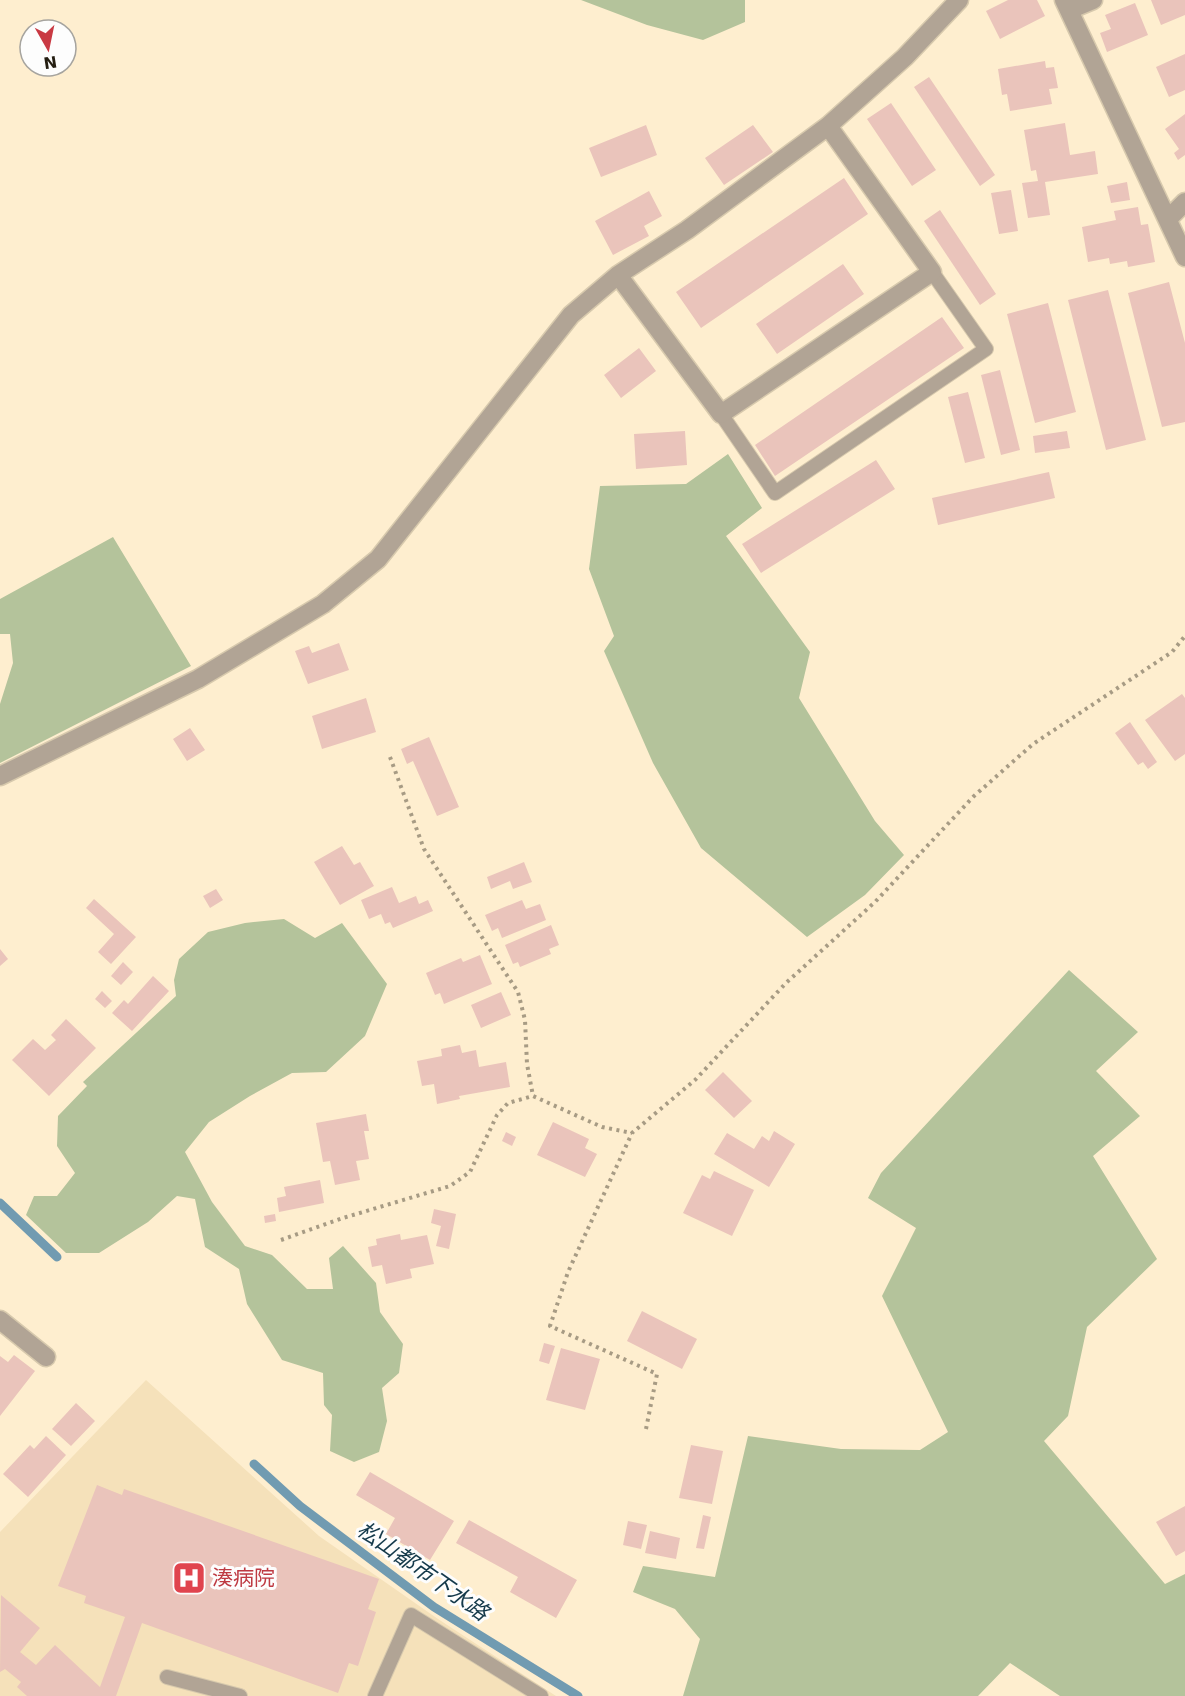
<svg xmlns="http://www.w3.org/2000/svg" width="1185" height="1696" viewBox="0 0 1185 1696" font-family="'DejaVu Sans','Noto Sans JP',sans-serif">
  <rect width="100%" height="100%" fill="#feeecf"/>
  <!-- built -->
  <path fill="#f5e1ba" d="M146,1380L319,1536L438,1619L556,1696H0V1532Z"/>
  <!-- forest -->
  <path fill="#b4c39b" d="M581,0H745V22L703,40L647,25Z
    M728,454L762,508L726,536L810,652L799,698L875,821L904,855L865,895L807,937L701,848L653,763L604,651L614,636L589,569L600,486L686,484Z
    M113,537L191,666L0,763V704L13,663L10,634H0V599Z
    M284,919L315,938L342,923L387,984L365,1036L326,1072L292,1073L250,1096L209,1122L185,1152L212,1202L245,1246L272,1255L307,1289H333L329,1258L343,1246L376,1283L380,1312L403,1344L399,1373L382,1388L387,1421L379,1452L354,1462L330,1451L332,1415L324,1405L323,1373L282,1360L247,1304L239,1269L205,1247L195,1199L177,1196L148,1222L99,1253H66L26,1215L34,1196H57L75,1173L57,1146L58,1116L87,1086L83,1082L176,996L174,980L179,959L208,932L245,923Z
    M1069,970L1138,1032L1096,1071L1140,1116L1093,1156L1157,1259L1087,1327L1068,1416L1044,1441L1165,1584L1185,1574V1696H1060L1010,1663L978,1696H683L700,1639L675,1609L633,1592L643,1566L715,1577L748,1436L841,1449L920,1450L948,1432L882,1296L916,1228L868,1198L881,1173Z"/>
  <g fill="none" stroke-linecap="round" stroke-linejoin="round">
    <!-- stream -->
    <path stroke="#719bb1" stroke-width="9" d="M0,1203L57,1257
      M254,1464L300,1506L434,1607L578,1696"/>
  </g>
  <!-- building -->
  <path fill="#eac4bb" d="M1008,0H1037L1045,16L1000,39L986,11Z
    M1151,0H1185V15L1161,25Z
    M1135,3L1148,35L1107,52L1100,33L1111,29L1105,15Z
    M1185,54V90L1169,97L1156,67Z
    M1045,61L1046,68L1054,67L1058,88L1049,89L1052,104L1010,111L1007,94L1002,95L998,69Z
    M929,77L995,175L980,186L914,87Z
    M891,103L936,170L912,186L867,119Z
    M1185,114V155L1178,160L1174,153L1179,149L1165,129Z
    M1065,123L1070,155L1095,151L1098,174L1045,182L1050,215L1028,218L1022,183L1038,181L1036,170L1031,171L1024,130Z
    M646,125L657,155L601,177L589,148Z
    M753,125L773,152L724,185L705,158Z
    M844,178L868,214L701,328L676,292Z
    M1127,182L1130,200L1111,203L1107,186Z
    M1011,190L1018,231L999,234L991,193Z
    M649,191L662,216L644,226L649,236L613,255L595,221Z
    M1138,207L1141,225L1148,224L1155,262L1128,267L1127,261L1110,264L1109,258L1088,262L1082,227L1116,220L1114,211Z
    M940,210L996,294L980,305L924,221Z
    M843,264L864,294L777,354L756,324Z
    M1169,282L1185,343V422L1162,427L1128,293Z
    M1108,290L1146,440L1106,450L1068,300Z
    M1048,303L1076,412L1035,423L1007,314Z
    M942,317L964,348L775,476L755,445Z
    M639,348L656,371L621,398L604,375Z
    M1000,370L1020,450L1001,455L981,375Z
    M968,392L985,458L965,463L948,397Z
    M685,431L687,465L636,469L634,434Z
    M1067,431L1070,448L1035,453L1033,436Z
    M876,460L895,489L761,573L742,544Z
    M1049,472L1055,498L938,525L932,498Z
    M339,643L349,670L308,684L295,651L309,646L312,653Z
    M1182,694L1185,698V754L1175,761L1145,720Z
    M366,698L376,732L322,749L312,716Z
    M1130,722L1157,762L1148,769L1143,762L1138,765L1115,733Z
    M190,728L205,750L187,761L173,739Z
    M429,737L459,807L437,816L413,761L407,764L401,749Z
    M342,846L354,865L360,862L374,886L340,905L314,862Z
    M524,862L532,882L513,889L510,881L491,889L487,877Z
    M392,887L399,903L416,896L419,904L428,900L433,911L393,928L390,922L385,924L381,914L369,919L361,900Z
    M216,889L223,900L210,908L203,896Z
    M94,899L136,937L111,964L98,952L114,934L86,908Z
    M522,900L526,909L540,904L546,920L502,938L498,928L492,931L485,915Z
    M551,925L559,945L549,949L551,954L520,967L518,962L513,964L505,945Z
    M0,949L8,959L0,966Z
    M480,955L492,984L444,1004L440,993L435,995L426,973L461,958L463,962Z
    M123,962L133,972L121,985L111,976Z
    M153,976L169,991L132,1031L112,1013L124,1000L128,1004Z
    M102,991L112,1001L105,1008L95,999Z
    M501,992L511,1015L481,1028L471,1005Z
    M66,1019L96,1048L49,1096L12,1060L33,1039L45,1050L56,1040L51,1035Z
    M460,1045L462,1053L476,1050L479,1067L506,1062L510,1087L459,1096L460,1099L437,1104L434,1084L422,1086L417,1061L442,1056L441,1049Z
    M723,1072L752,1101L734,1118L705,1090Z
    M366,1114L369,1131H364L369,1159L356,1161L360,1180L335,1185L330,1161L323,1162L316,1123Z
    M553,1122L589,1139L585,1148L597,1154L585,1177L537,1155Z
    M774,1131L795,1144L769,1187L714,1154L727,1133L754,1149L762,1136L769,1141Z
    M506,1132L516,1137L512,1146L502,1141Z
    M714,1171L754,1190L732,1236L683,1213L702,1175L710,1179Z
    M320,1180L324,1203L279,1212L277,1198L286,1196L284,1187Z
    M434,1209L456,1214L449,1249L436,1246L441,1226L431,1223Z
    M275,1214L276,1221L265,1223L264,1216Z
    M400,1234L401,1240L427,1235L434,1264L410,1269L412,1278L386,1284L382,1265L372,1267L368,1247L377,1245L376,1239Z
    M642,1311L697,1339L682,1369L627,1341Z
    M544,1343L555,1346L549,1364L539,1361Z
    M561,1348L600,1359L585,1410L546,1400Z
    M14,1355L35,1371L0,1416V1356L8,1362Z
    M76,1403L95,1421L71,1446L52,1429Z
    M46,1436L66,1455L28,1497L3,1474L30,1445L34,1449Z
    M691,1445L723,1451L712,1504L679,1498Z
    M370,1472L454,1521L430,1560L386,1534L395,1518L356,1495Z
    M97,1485L122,1495L124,1489L379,1579L368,1609L376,1612L358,1666L349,1663L338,1693L142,1623L116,1696H27L17,1687L21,1682L5,1669L0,1672L1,1595L40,1628L20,1652L36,1665L55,1645L100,1687L125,1617L84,1603L86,1596L58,1586Z
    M1185,1506V1551L1176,1556L1156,1522Z
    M703,1515L711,1517L704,1549L696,1548Z
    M469,1520L577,1580L556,1618L510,1592L518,1577L456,1543Z
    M628,1521L647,1525L641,1549L623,1545Z
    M650,1531L680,1538L676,1559L645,1553Z"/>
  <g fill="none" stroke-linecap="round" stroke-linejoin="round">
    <defs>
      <path id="lane" d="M721,414L775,493L986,349L932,272
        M167,1677L240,1696
        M375,1696L411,1615L541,1696"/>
      <path id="street" d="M1064,0L1185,257
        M1069,10L1093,0
        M1168,219L1185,202
        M618,275L721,414L932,272L828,126
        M0,776L198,679L323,604L378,559L571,315L618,275L687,230L828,126L905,57L959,0
        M0,1320L46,1357"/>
    </defs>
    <!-- lane casing -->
    <use href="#lane" stroke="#d7c9ad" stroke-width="16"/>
    <!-- street casing -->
    <use href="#street" stroke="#d7c9ad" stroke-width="21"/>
    <!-- path -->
    <path stroke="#a79b84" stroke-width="4" stroke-dasharray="3 4.5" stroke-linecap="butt" d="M390,757L424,849L518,992L525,1020L527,1064L533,1096L602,1127L632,1133
      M281,1240L343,1218L450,1186L470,1172L497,1115L508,1103L533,1096
      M646,1429L657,1374L550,1326L568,1272L632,1133L695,1080L786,983L875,902L973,797L1033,744L1172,652L1185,636"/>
    <!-- lane -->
    <use href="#lane" stroke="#b1a495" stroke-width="14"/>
    <!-- street -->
    <use href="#street" stroke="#b1a495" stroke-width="18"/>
  </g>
  <!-- icons -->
  <defs>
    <symbol id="hospital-square" viewBox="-11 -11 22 22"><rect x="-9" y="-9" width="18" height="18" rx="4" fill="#e0444e" stroke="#fdfdfd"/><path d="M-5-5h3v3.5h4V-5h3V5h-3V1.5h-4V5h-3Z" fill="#fff"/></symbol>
  </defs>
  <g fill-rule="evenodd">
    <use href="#hospital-square" x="170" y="1559" width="38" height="38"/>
  </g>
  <g text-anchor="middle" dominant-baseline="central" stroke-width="6" stroke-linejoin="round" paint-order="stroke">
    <!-- health labels -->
    <g font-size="21" fill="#be3a42" stroke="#fdfdfd" text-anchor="start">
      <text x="212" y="1578">湊病院</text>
    </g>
    <!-- water labels -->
    <g font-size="22" font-style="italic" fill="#14394a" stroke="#fdfdfd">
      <text transform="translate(423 1571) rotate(35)">松山都市下水路</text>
    </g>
  </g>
  <!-- north arrow -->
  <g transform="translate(48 48) rotate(171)"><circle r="28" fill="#fdfdfd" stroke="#a6a49f" stroke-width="1.5"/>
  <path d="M0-4.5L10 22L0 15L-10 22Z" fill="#c93943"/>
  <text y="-9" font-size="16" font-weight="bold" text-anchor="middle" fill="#241e12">N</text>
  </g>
</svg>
